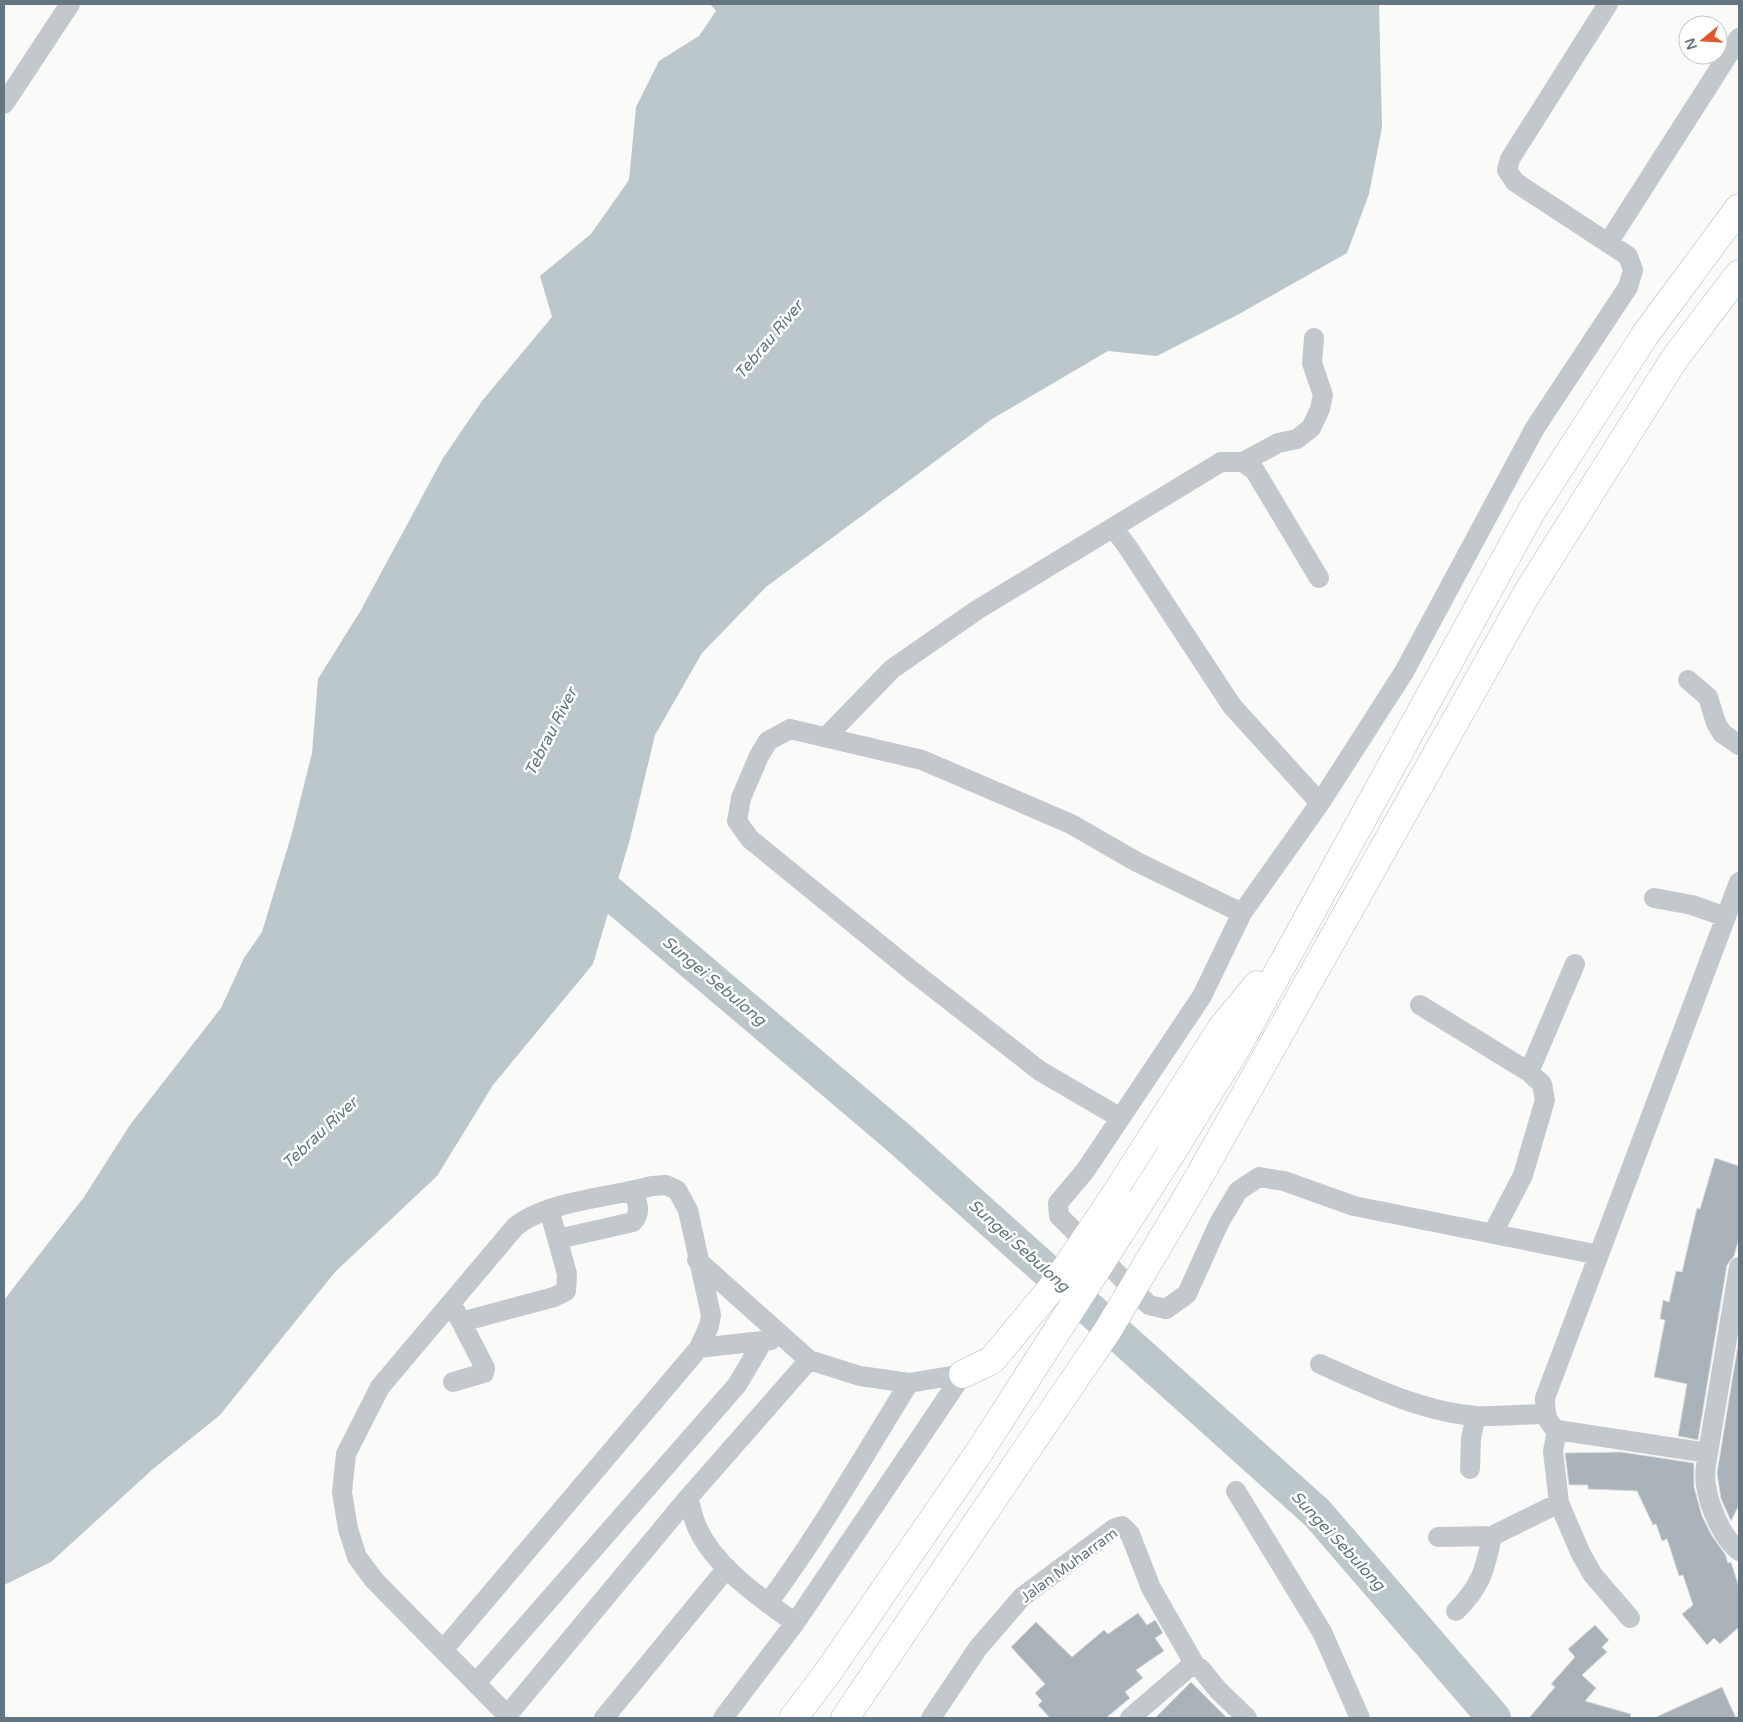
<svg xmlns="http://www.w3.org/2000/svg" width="1743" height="1722" viewBox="0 0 1743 1722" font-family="'Varela Round',sans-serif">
  <rect width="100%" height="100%" fill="#fafaf8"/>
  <!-- water -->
  <path fill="#bbc7cb" d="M710,4H1379L1382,127L1369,194L1347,253L1239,314L1157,356L1108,351L992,419L766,587L702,653L655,735L630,839L593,964L493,1085L437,1176L335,1272L220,1415L153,1469L51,1562L4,1585V1300L84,1197L130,1125L221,1008L244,958L262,932L292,833L312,753L318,679L361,610L443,458L482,401L552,317L540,276L591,234L629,180L636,107L659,61L699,36L716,11Z"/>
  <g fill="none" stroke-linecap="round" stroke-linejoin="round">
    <!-- river -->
    <path stroke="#bbc7cb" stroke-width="34" d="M579,867L900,1139L1317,1513L1494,1718"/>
  </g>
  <!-- building -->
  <path fill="#aab3b9" stroke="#dcdcda" d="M1715,1158L1739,1166V1239L1734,1256L1727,1265L1698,1440L1678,1436L1687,1384L1654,1377L1665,1320L1660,1319L1663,1300L1669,1302L1676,1271L1682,1272L1697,1208L1700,1209Z
    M1739,1338V1505L1731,1521L1721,1499L1717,1473Z
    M1621,1452L1694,1463V1487L1702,1516L1712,1536L1725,1554L1728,1563L1731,1562L1739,1587V1627L1720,1644L1714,1638L1707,1645L1682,1614L1693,1605L1683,1575L1679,1576L1667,1539L1662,1541L1656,1524L1653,1525L1637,1491L1588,1489V1485H1569L1565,1453Z
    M1138,1613L1147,1625L1155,1620L1156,1621L1163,1633L1155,1638L1164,1651L1136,1670L1143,1678L1125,1692L1130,1698L1106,1718H1050L1038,1705L1042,1701L1035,1693L1045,1684L1011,1647L1036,1622L1072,1657L1104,1630L1108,1634Z
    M1595,1625L1609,1640L1602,1647L1607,1652L1582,1675L1596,1688L1585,1701L1631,1714L1630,1718H1529L1555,1687L1551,1684L1575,1657L1568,1649Z
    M1191,1682L1227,1718H1155Z
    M1722,1687L1736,1718H1654Z"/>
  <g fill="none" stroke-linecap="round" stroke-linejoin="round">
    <defs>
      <path id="highway" d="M1170,1155L1237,1047L1531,512L1645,335L1739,208
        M1196,1182L1529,590L1675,358L1739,274
        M1115,1195L1221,1029L1257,985
        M963,1374L992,1360
        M793,1718L826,1675L980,1451
        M845,1718L1010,1474"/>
    </defs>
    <!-- highway casing -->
    <use href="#highway" stroke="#b4b9bd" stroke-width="29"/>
    <!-- minor -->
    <path stroke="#c3c8cc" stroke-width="20" d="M4,104L70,4
      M1608,243L1739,38
      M1243,462L1278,443L1297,439L1311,428L1320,409L1323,395L1312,363L1314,338
      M1114,529L1127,546L1232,706L1320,803
      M1688,680L1708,697L1716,723L1722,733L1739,745
      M827,736L892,669L977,610L1221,462H1243L1255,471L1319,578
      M1654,898L1692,905L1726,917
      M1420,1005L1529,1072L1542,1084L1545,1100L1523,1175L1493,1233
      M1529,1072L1575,964
      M1119,1117L1040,1071L912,971L750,839L737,821L741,798L759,756L768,741L790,729L922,760L1071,824L1137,862L1242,913
      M558,1239L633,1222C642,1211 637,1203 634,1191
      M1599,1255L1354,1206L1284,1181L1259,1177L1238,1191L1219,1223L1187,1294L1166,1309L1149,1305L1059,1216L1058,1203L1085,1171L1202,996L1242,913L1320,803L1404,672L1535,428L1628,287L1633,270L1628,256L1515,182L1507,170L1510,159L1608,4
      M697,1260L809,1360L860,1376L909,1383L963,1374
      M1739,1267L1708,1453C1706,1463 1704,1474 1706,1485C1709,1506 1722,1538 1739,1551
      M461,1322L554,1297L566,1291L567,1274L549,1209
      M699,1348L771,1340
      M1320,1364C1369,1386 1422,1412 1476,1416C1499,1417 1523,1414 1546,1414
      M453,1382L484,1373L485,1368L455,1310
      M1708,1453L1557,1430C1546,1423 1545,1411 1545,1398L1739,882
      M1470,1469L1471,1438L1476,1416
      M1236,1491L1322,1632L1360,1718
      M688,1498C691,1507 693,1518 697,1527C715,1568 761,1598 795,1623
      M1559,1503L1581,1554L1593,1575L1630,1618
      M1438,1537L1492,1536L1559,1503L1553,1451L1557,1430
      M768,1603C820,1533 863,1457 909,1383
      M1456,1611C1481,1586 1485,1570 1492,1536
      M443,1650L699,1348L709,1326L711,1315L688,1210L677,1190L666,1185L652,1186C612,1197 546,1201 515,1227L380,1387L346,1454L342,1492L348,1529L357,1557L374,1580L507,1715
      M476,1683L737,1385L763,1341
      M505,1718L688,1498L809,1360
      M604,1718L727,1568
      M723,1718L795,1623L963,1374
      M931,1718L978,1648L1022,1597L1115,1528L1122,1526L1130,1534L1151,1588L1195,1665L1201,1669L1218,1690L1247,1718
      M1130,1718L1187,1669L1195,1665"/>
    <!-- highway -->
    <use href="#highway" stroke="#fff" stroke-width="28"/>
    <defs>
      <path id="highway-bridge" d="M992,1360L1055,1284L1115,1195
        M980,1451L1170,1155
        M1010,1474L1108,1330L1196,1182"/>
    </defs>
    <!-- highway-bridge casing -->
    <use href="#highway-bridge" stroke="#b4b9bd" stroke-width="29" stroke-linecap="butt"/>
    <!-- highway-bridge -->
    <use href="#highway-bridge" stroke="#fff" stroke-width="28"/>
  </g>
  <g text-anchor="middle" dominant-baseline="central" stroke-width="5" stroke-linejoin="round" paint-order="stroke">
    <!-- street labels -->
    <g font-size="15" fill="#657683" stroke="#fff">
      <text transform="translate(1069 1565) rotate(-36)">Jalan Muharram</text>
    </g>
    <!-- water labels -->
    <g font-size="16" font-style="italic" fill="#60757c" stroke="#fff">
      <text transform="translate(769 340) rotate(-50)">Tebrau River</text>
      <text transform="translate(551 732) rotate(-63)">Tebrau River</text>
      <text transform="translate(714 981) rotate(40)">Sungei Sebulong</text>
      <text transform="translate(320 1133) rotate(-43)">Tebrau River</text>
      <text transform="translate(1019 1246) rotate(42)">Sungei Sebulong</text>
      <text transform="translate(1338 1541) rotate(47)">Sungei Sebulong</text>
    </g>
  </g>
  <!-- border -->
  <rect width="1743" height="1722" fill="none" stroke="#657683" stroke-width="10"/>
  <!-- north arrow -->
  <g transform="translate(1703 40) rotate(252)"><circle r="24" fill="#ffffff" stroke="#c1c8cd"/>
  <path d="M0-4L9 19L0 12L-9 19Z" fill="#e4572e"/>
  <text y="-8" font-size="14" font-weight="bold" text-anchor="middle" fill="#657683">N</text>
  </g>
</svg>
